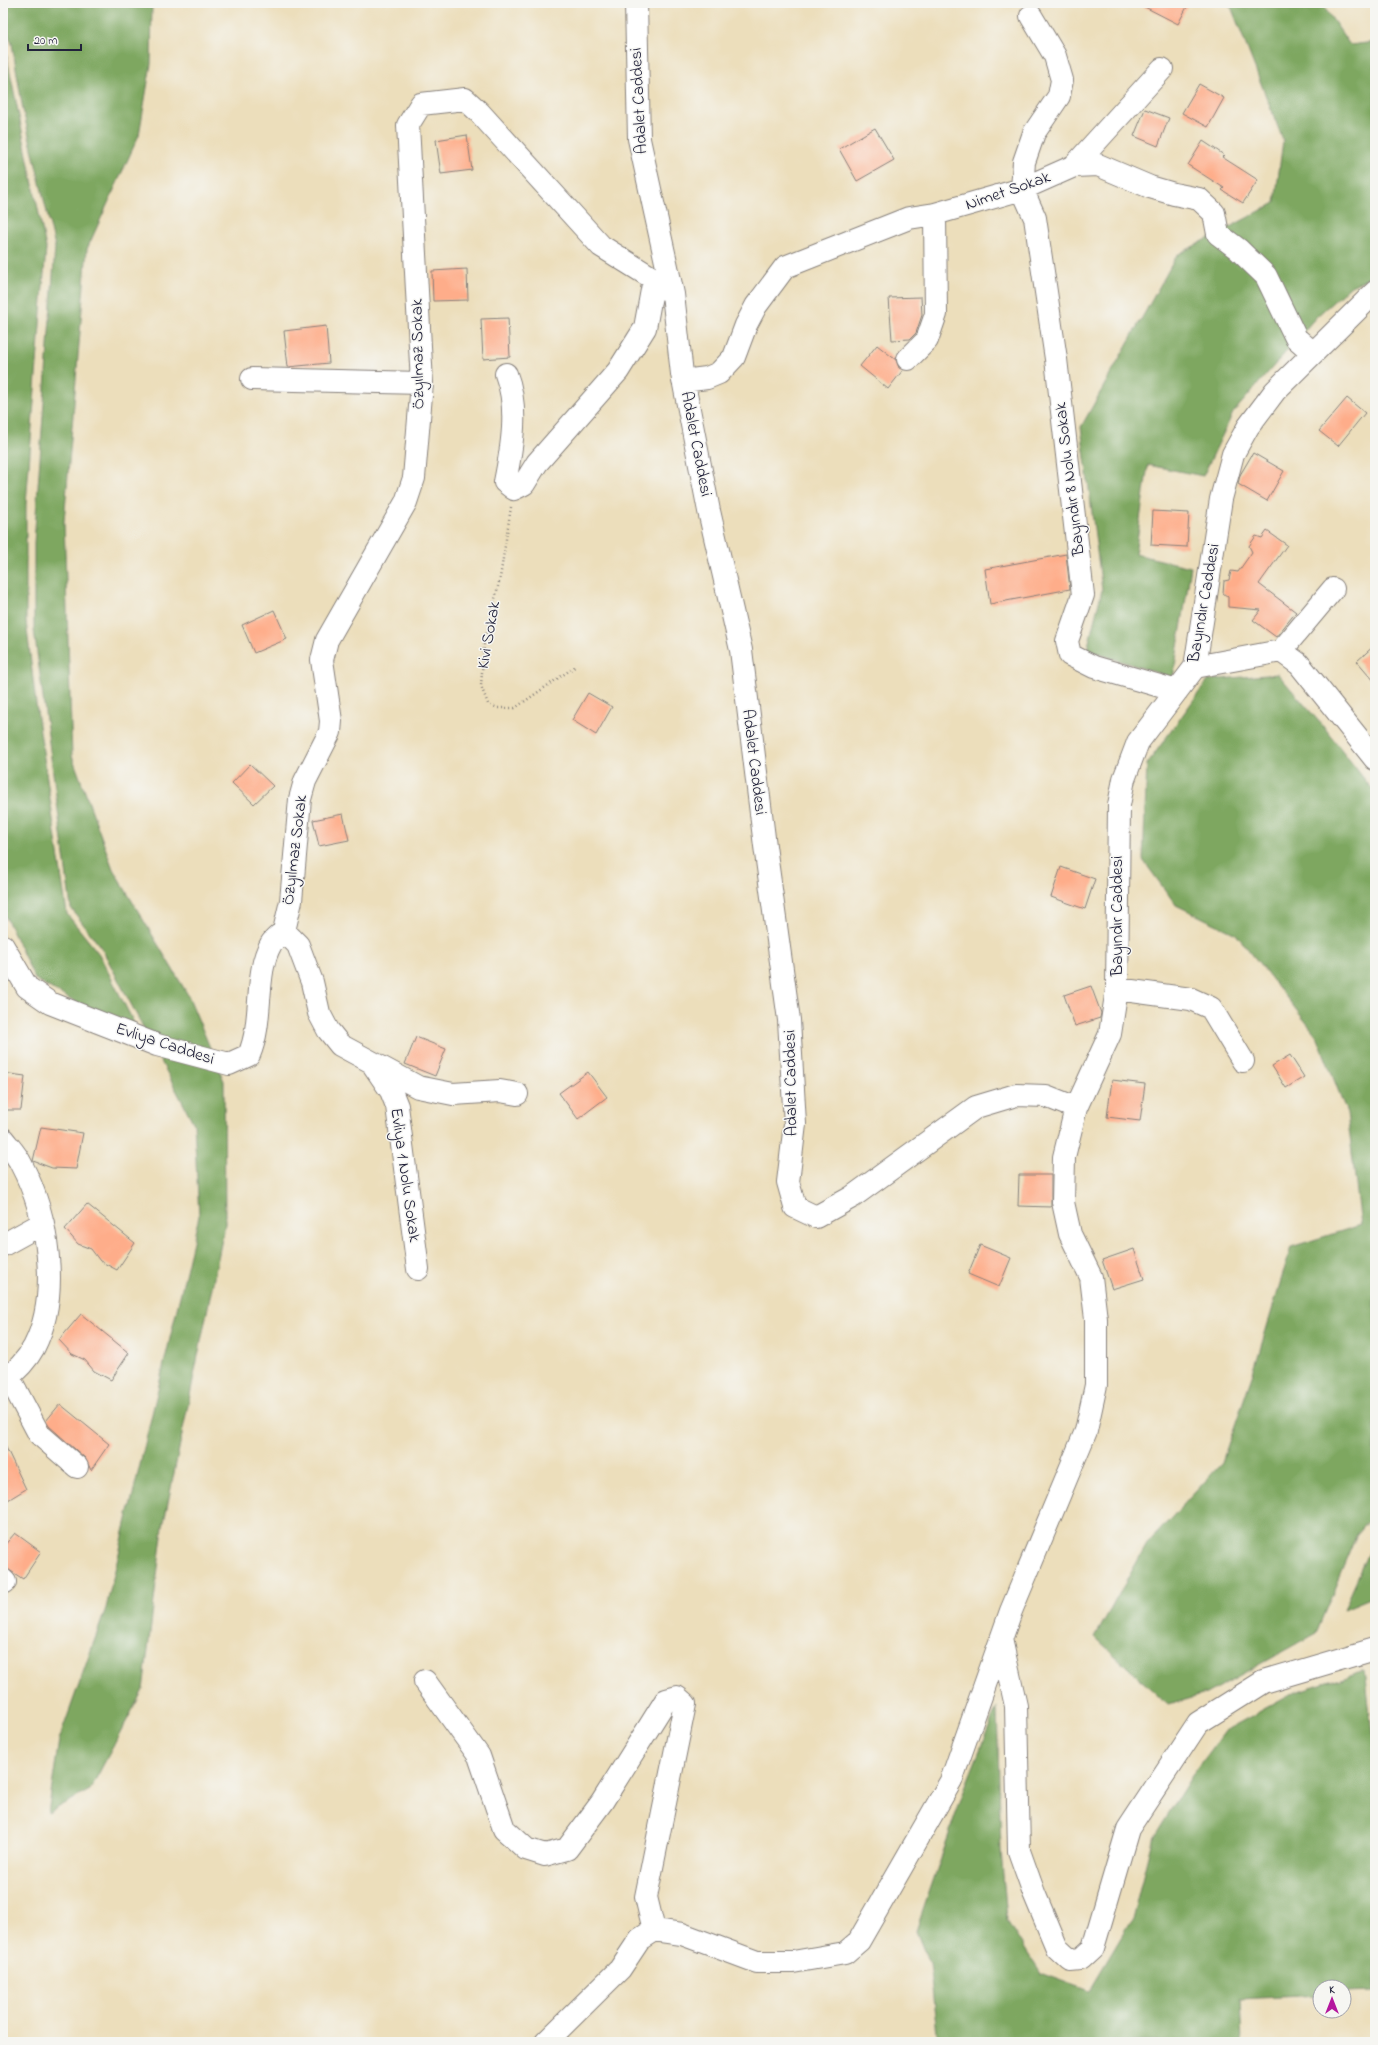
<svg xmlns="http://www.w3.org/2000/svg" width="1378" height="2045" viewBox="0 0 1378 2045" font-family="'Indie Flower',sans-serif">
  <rect width="100%" height="100%" fill="#f6f6f2"/>
  <filter id="ink" filterUnits="userSpaceOnUse"><feTurbulence type="fractalNoise" baseFrequency=".025" numOctaves="2"/><feDisplacementMap in="SourceGraphic" scale="8" xChannelSelector="R" yChannelSelector="G"/><feConvolveMatrix kernelMatrix="1 2 1 2 8 2 1 2 1" color-interpolation-filters="sRGB"/></filter>
  <filter id="wash" filterUnits="userSpaceOnUse"><feTurbulence type="fractalNoise" baseFrequency=".012" numOctaves="4" result="noise"/><feDisplacementMap in="SourceGraphic" scale="16" xChannelSelector="R" yChannelSelector="G"/><feGaussianBlur stdDeviation="0.9" result="paint"/><feColorMatrix in="noise" values="0 0 0 0 0 0 0 0 0 0 0 0 0 0 0 0 0 1.4 0 .05"/><feComposite in="paint" operator="in"/></filter>
  <g filter="url(#wash)">
    <rect width="100%" height="100%" fill="#ecdebb"/>
    <!-- forest -->
    <path fill="#7ea760" stroke="#50644e" d="M3,3H152L151,64L139,135L87,249L64,522L72,756L113,869L188,995L224,1081L225,1224L163,1527L143,1690L90,1790L48,1813L59,1740L106,1608L199,1216L194,1124L102,949L71,908L34,630V543L55,247L23,110L12,44L3,19Z
      M1226,3H1324V7L1350,45L1375,42V275L1351,286L1317,316L1233,413L1203,476L1148,465L1135,554L1191,567L1173,678L1087,650L1102,590L1081,427L1177,255L1275,203L1283,140L1232,9Z
      M3,38L46,248L26,504V621L36,704L67,914L99,954L136,1027L71,1000L35,979L3,911Z
      M1278,674L1328,732L1375,793V1514L1356,1536L1316,1633L1206,1694L1168,1705L1095,1637L1147,1544L1222,1463L1253,1373L1291,1247L1361,1225L1347,1113L1317,1036L1236,934L1176,905L1143,860L1147,764L1208,680Z
      M1375,1539V1596L1344,1609Z
      M1365,1670L1372,1733H1375V1992L1344,1993V1987H1320V1995L1240,1999L1242,2042H938L929,1963L916,1931L964,1790L997,1707L1001,1851L1007,1920L1040,1973L1089,1991L1132,1919L1152,1840L1191,1777L1226,1730L1295,1692Z"/>
    <g id="blocks">
      <!-- building -->
      <path fill="#fead8a" d="M1137,3H1189L1178,24Z
        M1199,84L1224,98L1208,127L1182,113Z
        M1145,109L1169,118L1158,146L1134,136Z
        M875,128L894,160L857,181L839,149Z
        M467,135L472,170L441,174L436,140Z
        M1203,141L1224,155L1222,157L1258,180L1243,203L1222,190L1224,188L1188,165Z
        M467,269L468,300L433,301L432,271Z
        M921,297L922,315L916,333L910,339L892,340L889,298Z
        M508,318L510,357L483,359L481,319Z
        M326,326L329,363L288,367L284,331Z
        M877,345L896,360L899,368L903,370L888,389L860,366Z
        M1347,398L1365,413L1338,446L1319,431Z
        M1253,453L1284,471L1267,501L1238,484L1240,475Z
        M1153,511L1189,513L1187,547L1151,545Z
        M1267,531L1287,545L1259,584L1296,612L1276,637L1253,620L1261,610L1228,607V597L1223,593L1224,581L1229,580L1231,571L1238,572L1252,552L1249,546L1256,536L1262,538Z
        M1066,554L1070,589L990,604L985,569Z
        M274,610L287,639L254,653L242,625Z
        M1375,645V682L1357,661Z
        M588,693L612,707L596,735L572,720Z
        M250,764L273,786L254,804L232,783Z
        M343,814L349,840L319,846L313,820Z
        M1061,867L1095,879L1085,909L1051,897Z
        M1091,986L1101,1013L1100,1018L1075,1026L1064,995Z
        M416,1037L446,1049L435,1076L405,1064Z
        M1290,1055L1304,1077L1286,1088L1272,1066Z
        M588,1072L607,1097L578,1119L559,1093Z
        M3,1073L25,1076L21,1110H3Z
        M1112,1080L1145,1084L1140,1121L1107,1117Z
        M41,1127L83,1133L76,1169L52,1168L33,1161Z
        M1019,1175H1051V1207L1018,1206Z
        M87,1204L135,1243L117,1270L100,1261L91,1249L78,1244L65,1229Z
        M980,1245L1011,1258L999,1287L968,1274Z
        M1134,1249L1144,1279L1112,1289L1102,1260Z
        M81,1314L129,1353L111,1380L94,1371L85,1360L72,1354L59,1340Z
        M60,1404L109,1444L91,1470L85,1458L49,1426L46,1421Z
        M3,1441L26,1489L3,1503Z
        M15,1533L41,1552L23,1579L3,1566V1547Z"/>
    </g>
  </g>
  <g filter="url(#ink)">
    <use href="#blocks" fill-opacity="0" stroke="#87807b" stroke-width="1"/>
    <g fill="none" stroke-linecap="round" stroke-linejoin="round">
      <defs>
        <path id="minor" d="M636,3L639,139L673,294L682,374L709,511L741,650L765,846L789,1020L795,1124L788,1182L795,1207L816,1217L852,1197L976,1107L1016,1095L1046,1096L1076,1108
          M1031,16L1055,56L1062,80L1059,96L1034,133L1024,162L1022,189L1035,218L1056,359L1083,595L1067,641L1070,655L1094,667L1177,691
          M1074,166L1162,69
          M908,359L927,340L936,314L935,214
          M506,374C519,408 512,447 505,482L514,489L524,484L537,463L618,371L645,328L654,279
          M252,379L422,383
          M683,381L707,378L719,373L734,357L746,325L756,306L785,267L909,218L935,214L1022,189L1074,166L1098,165L1150,187L1174,194L1199,199L1214,213L1218,234L1238,249L1266,276L1296,338L1313,353
          M1281,651L1333,589
          M1195,667L1281,651L1299,664L1375,759
          M284,931L291,901L300,799L305,781L330,732L331,721L322,660L327,640L406,502L414,478L422,383L408,125L421,104L465,99L479,112L601,246L654,279L673,294
          M284,931L298,945L312,982L319,1013L328,1030L340,1045L418,1087L453,1094L500,1091L517,1094
          M3,946L27,987L50,1003L157,1045L229,1064L249,1055C264,1021 254,973 271,944C274,939 280,935 284,931
          M1117,989L1191,999L1211,1008L1243,1061
          M374,1066L391,1091L397,1106L418,1269
          M3,1139C9,1147 17,1155 21,1164C48,1215 61,1294 34,1347C27,1360 14,1373 3,1381
          M3,1245L43,1223
          M9,1377L39,1434L77,1467
          M3,1580L5,1582
          M1001,1639L1016,1706L1019,1851L1034,1893L1057,1948L1070,1960L1081,1959L1093,1948L1128,1829L1198,1723L1263,1682L1375,1649
          M425,1681L479,1756L504,1829L526,1849L545,1855L567,1849L602,1802L666,1700L677,1697L685,1704L646,1897L654,1930
          M546,2042L620,1969L640,1939L654,1930L682,1934L757,1962H793L845,1953L859,1941L951,1781L1011,1611L1086,1431L1096,1385V1319L1091,1277L1070,1234L1063,1202L1064,1157L1076,1108L1110,1034L1117,989L1119,805L1124,779L1138,742L1195,667L1221,499L1233,454L1248,427L1275,391L1375,292"/>
      </defs>
      <!-- minor casing -->
      <use href="#minor" stroke="#87807b" stroke-width="24"/>
      <!-- path -->
      <path stroke="#87807b" stroke-width="2.5" stroke-dasharray="1 3" stroke-linecap="butt" d="M511,507L500,578L484,645L481,686L488,704L498,708H515L576,666"/>
      <!-- minor -->
      <use href="#minor" stroke="#fff" stroke-width="22"/>
    </g>
  </g>
  <g text-anchor="middle" dominant-baseline="central" stroke-width="3" stroke-linejoin="round" paint-order="stroke">
    <!-- street labels -->
    <g font-size="17" fill="#22223b" stroke="#f6f6f2">
      <text transform="translate(639 101) rotate(-93)">Adalet Caddesi</text>
      <text transform="translate(1008 191) rotate(-19)">Nimet Sokak</text>
      <text transform="translate(418 354) rotate(-91)">Özyılmaz Sokak</text>
      <text transform="translate(696 444) rotate(79)">Adalet Caddesi</text>
      <text transform="translate(1070 479) rotate(-97)">Bayındır 8 Nolu Sokak</text>
      <text transform="translate(1204 603) rotate(-80)">Bayındır Caddesi</text>
      <text transform="translate(489 635) rotate(-80)">Kivi Sokak</text>
      <text transform="translate(754 762) rotate(83)">Adalet Caddesi</text>
      <text transform="translate(295 850) rotate(-83)">Özyılmaz Sokak</text>
      <text transform="translate(1117 916) rotate(-90)">Bayındır Caddesi</text>
      <text transform="translate(165 1044) rotate(18)">Evliya Caddesi</text>
      <text transform="translate(791 1083) rotate(-91)">Adalet Caddesi</text>
      <text transform="translate(405 1175) rotate(82)">Evliya 1 Nolu Sokak</text>
    </g>
  </g>
  <!-- margin -->
  <rect width="1378" height="2045" fill="none" stroke="#f6f6f2" stroke-width="16"/>
  <!-- north arrow -->
  <g transform="translate(1332 1999)"><circle r="19" fill="#f6f6f2" stroke="#a1a1a9"/>
  <path d="M0-3L7 15L0 10L-7 15Z" fill="#b5179e"/>
  <text y="-6" font-size="11" font-weight="bold" text-anchor="middle" fill="#22223b">K</text>
  </g>
  <!-- scale -->
  <path d="M28 44v6h53v-6" fill="none" stroke="#22223b" stroke-width="2"/>
  <text x="34" y="44" font-size="12" fill="#22223b" stroke="#f6f6f2" stroke-width="3" paint-order="stroke">20 m</text>
</svg>
